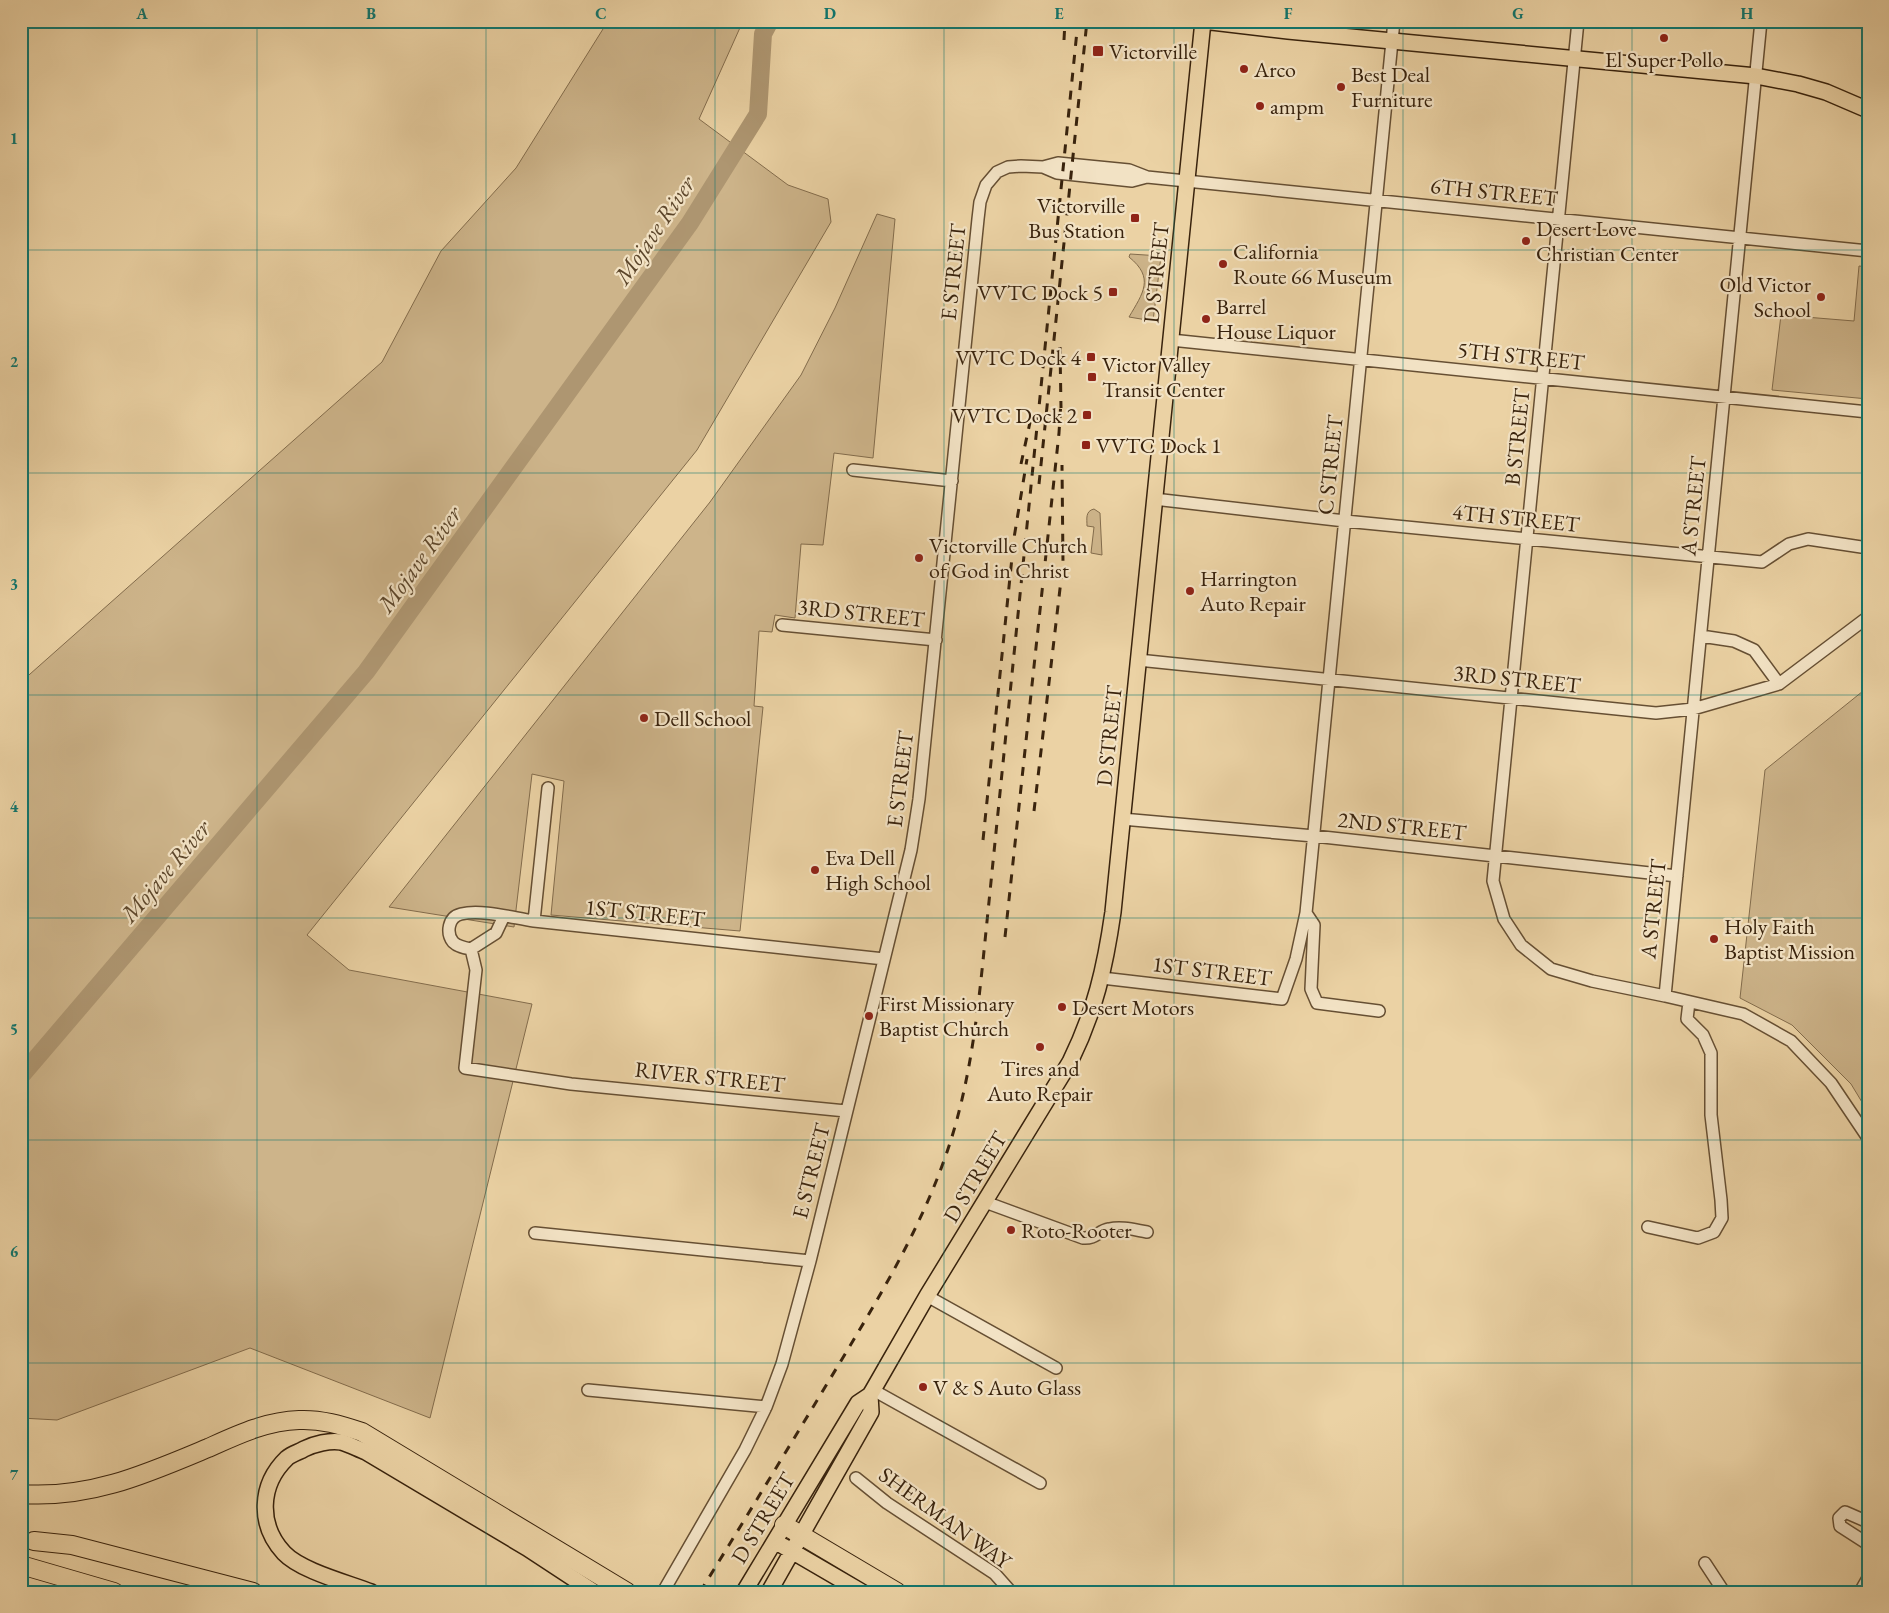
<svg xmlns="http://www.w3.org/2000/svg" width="1889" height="1613" viewBox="0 0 1889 1613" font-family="'EB Garamond',serif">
  <rect width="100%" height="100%" fill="#ebd2a4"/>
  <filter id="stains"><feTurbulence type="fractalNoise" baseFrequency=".004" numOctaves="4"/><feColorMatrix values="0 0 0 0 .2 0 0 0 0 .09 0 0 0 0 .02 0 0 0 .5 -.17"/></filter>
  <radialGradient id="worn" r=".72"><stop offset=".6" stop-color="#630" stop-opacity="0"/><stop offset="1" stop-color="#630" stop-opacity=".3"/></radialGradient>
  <!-- green -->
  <path fill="#cdb48a" stroke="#836c4c" d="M608,21H743L699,119L788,185L828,199L831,222L697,450L307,935L349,970L532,1004L430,1418L250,1348L57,1420L21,1418V682L382,362L441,251L516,168Z
    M877,214L895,219L873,458L834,453L823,545L801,544L795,618L775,615L772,632L759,631L754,706L763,707L740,931L551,915L564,781L532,774L514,927L389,907L710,502L801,375L835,308Z
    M1130,254L1161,256L1153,321L1129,317C1143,293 1155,278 1129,257Z
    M1859,266L1868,267V399L1772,390L1781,315L1854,321Z
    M1094,509L1100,513L1102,555L1091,553L1094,527L1087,526C1087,519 1085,511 1094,509Z
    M1868,687V1112L1851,1084L1792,1025L1740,998L1765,770Z"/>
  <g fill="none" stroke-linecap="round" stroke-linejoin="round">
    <!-- river -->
    <path stroke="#ae9671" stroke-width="18" d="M21,1076L366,672L690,223L758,114L763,34L770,21"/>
    <defs>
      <path id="minor" d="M1578,21L1493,881L1504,919L1521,945L1551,969L1592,981L1665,996L1743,1014L1791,1041L1831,1083L1868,1138
        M1043,167L1058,163L1129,170L1147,177L1868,251
        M1171,340L1868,412
        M853,470L952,481
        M1154,499L1345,521L1762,562L1789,544L1808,539L1868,548
        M782,625L936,640
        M1701,636L1734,641L1754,650L1779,684
        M1138,660L1656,713L1693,709L1779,684L1868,617
        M548,788L534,921L884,959
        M1122,819L1314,836L1677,876
        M1306,913L1314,925L1311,989L1317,1003L1379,1011
        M504,916L496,933L471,949C465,948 458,947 453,942C446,933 448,917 461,914C482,909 513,918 534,921
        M471,949L476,970L465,1068L571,1084L846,1111
        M1102,978L1282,999L1296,959L1306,913L1394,21
        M1665,996L1761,21
        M985,1202L1083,1238C1096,1239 1098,1231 1109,1229C1122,1226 1135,1230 1147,1232
        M1648,1227L1698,1238L1714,1232L1722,1218L1721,1200L1711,1115V1053L1703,1035L1687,1019L1689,1002
        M535,1233L810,1261
        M927,1296L1056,1368
        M588,1390L766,1407
        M873,1390L1040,1483
        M856,1478L887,1503L995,1574L1011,1592
        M1868,1522L1845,1512L1839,1518L1840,1526L1868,1544
        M1705,1563L1724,1592
        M663,1592L745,1450L766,1407L782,1364L810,1261L911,850L919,799L978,219L980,202L986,185L997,172L1008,167L1021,166L1043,167L1057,173L1132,181L1147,177
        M1860,1592L1868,1578"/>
      <path id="major" d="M1203,21L1288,31L1756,76L1798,84L1826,92L1868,110
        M783,1546L862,1592
        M371,1592C348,1583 301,1571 284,1553C258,1525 259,1485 287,1458C292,1454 299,1452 304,1449C314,1444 330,1440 341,1442C349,1444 358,1449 366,1452L527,1548L594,1592
        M744,1592L858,1403L870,1395
        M769,1592L871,1412L870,1395L873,1390L927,1296L1070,1062C1095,1011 1105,968 1113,912L1203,21"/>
      <path id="highway" d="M21,1494C90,1499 146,1474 208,1448C237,1435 266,1421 299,1420C321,1419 341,1425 362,1432L627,1592
        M784,1525L897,1592
        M34,1541L72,1545L253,1592
        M21,1565L114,1592"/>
    </defs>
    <!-- minor casing -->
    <use href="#minor" stroke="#664f33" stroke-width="14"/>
    <!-- major casing -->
    <use href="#major" stroke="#39230d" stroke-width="18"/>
    <!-- highway casing -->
    <use href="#highway" stroke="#39230d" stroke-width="20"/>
    <!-- minor -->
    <use href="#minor" stroke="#f2e2c4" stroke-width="11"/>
    <!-- major -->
    <use href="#major" stroke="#ebd2a4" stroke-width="15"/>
    <!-- highway -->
    <use href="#highway" stroke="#ebd2a4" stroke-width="18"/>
    <!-- rail -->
    <path stroke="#39230d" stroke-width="3" stroke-dasharray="9 9" stroke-linecap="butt" d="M1064,40L1065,21
      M1060,347L1061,408
      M1021,464L1032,413
      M1039,484L1087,21
      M1034,811L1063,563L1062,465
      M983,840L1014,538L1027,459
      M1005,937L1059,433L1061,401
      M700,1592C744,1521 787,1450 830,1379C874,1306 918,1235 946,1155C969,1089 977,1020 984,951L1078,21"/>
  </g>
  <!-- grid -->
  <path fill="none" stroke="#0f766e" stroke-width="1" stroke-opacity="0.55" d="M257,21V1592M486,21V1592M715,21V1592M944,21V1592M1174,21V1592M1403,21V1592M1632,21V1592M21,250H1868M21,473H1868M21,695H1868M21,918H1868M21,1140H1868M21,1363H1868"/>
  <!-- markers -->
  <g fill="#8f2418" stroke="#f2e2c4" stroke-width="2">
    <circle cx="1664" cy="38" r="5"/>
    <rect x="1092" y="45" width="12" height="12" rx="2.5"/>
    <circle cx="1244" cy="69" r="5"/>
    <circle cx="1341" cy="87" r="5"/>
    <circle cx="1260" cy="106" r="5"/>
    <rect x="1130" y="213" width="10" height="10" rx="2.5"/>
    <circle cx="1526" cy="241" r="5"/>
    <circle cx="1223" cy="264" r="5"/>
    <rect x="1108" y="287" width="10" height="10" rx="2.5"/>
    <circle cx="1821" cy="297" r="5"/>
    <circle cx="1206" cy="319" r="5"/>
    <rect x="1086" y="352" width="10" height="10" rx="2.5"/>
    <rect x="1087" y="372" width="10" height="10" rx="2.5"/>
    <rect x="1082" y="410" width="10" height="10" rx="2.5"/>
    <rect x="1081" y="440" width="10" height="10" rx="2.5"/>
    <circle cx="919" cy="558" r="5"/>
    <circle cx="1190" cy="591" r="5"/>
    <circle cx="644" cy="718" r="5"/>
    <circle cx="815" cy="870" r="5"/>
    <circle cx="1714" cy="939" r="5"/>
    <circle cx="1062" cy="1007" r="5"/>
    <circle cx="869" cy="1016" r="5"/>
    <circle cx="1040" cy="1047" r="5"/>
    <circle cx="1011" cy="1230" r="5"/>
    <circle cx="923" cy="1387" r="5"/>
  </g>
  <g text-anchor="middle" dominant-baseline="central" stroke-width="4.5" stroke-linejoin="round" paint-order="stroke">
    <!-- poi labels -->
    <g font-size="22" fill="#39230d" stroke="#f2e2c4" text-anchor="start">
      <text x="1109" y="51">Victorville</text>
      <text x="1664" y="59" text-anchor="middle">El Super Pollo</text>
      <text x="1254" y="69">Arco</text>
      <text x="1351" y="74">Best Deal<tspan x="1351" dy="25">Furniture</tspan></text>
      <text x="1270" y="106">ampm</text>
      <text x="1125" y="205" text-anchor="end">Victorville<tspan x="1125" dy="25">Bus Station</tspan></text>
      <text x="1536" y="228">Desert Love<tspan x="1536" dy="25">Christian Center</tspan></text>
      <text x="1233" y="251">California<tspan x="1233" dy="25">Route 66 Museum</tspan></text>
      <text x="1811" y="284" text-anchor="end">Old Victor<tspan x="1811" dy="25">School</tspan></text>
      <text x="1103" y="292" text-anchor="end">VVTC Dock 5</text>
      <text x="1216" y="306">Barrel<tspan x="1216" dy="25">House Liquor</tspan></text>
      <text x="1081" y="357" text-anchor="end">VVTC Dock 4</text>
      <text x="1102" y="364">Victor Valley<tspan x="1102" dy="25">Transit Center</tspan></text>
      <text x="1077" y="415" text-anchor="end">VVTC Dock 2</text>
      <text x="1096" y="445">VVTC Dock 1</text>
      <text x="929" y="545">Victorville Church<tspan x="929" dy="25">of God in Christ</tspan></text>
      <text x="1200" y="578">Harrington<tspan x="1200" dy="25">Auto Repair</tspan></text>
      <text x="654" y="718">Dell School</text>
      <text x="825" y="857">Eva Dell<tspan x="825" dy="25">High School</tspan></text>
      <text x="1724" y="926">Holy Faith<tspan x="1724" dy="25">Baptist Mission</tspan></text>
      <text x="879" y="1003">First Missionary<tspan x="879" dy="25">Baptist Church</tspan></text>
      <text x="1072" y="1007">Desert Motors</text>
      <text x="1040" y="1068" text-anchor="middle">Tires and<tspan x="1040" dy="25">Auto Repair</tspan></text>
      <text x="1021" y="1230">Roto-Rooter</text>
      <text x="933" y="1387">V &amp; S Auto Glass</text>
    </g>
    <!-- street labels -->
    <g font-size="22" fill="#39230d" stroke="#f2e2c4">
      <text transform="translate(1494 192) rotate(6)">6TH STREET</text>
      <text transform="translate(953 272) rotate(-84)">E STREET</text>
      <text transform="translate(1156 273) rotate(-84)">D STREET</text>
      <text transform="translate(1521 356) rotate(6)">5TH STREET</text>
      <text transform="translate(1517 437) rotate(-84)">B STREET</text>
      <text transform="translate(1330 465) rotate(-84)">C STREET</text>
      <text transform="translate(1693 506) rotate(-84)">A STREET</text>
      <text transform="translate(1516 518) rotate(6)">4TH STREET</text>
      <text transform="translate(861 613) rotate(6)">3RD STREET</text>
      <text transform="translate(1517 679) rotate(6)">3RD STREET</text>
      <text transform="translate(1109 736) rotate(-84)">D STREET</text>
      <text transform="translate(900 779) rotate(-83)">E STREET</text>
      <text transform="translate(1402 826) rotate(6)">2ND STREET</text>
      <text transform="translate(1653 909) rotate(-84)">A STREET</text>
      <text transform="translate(645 913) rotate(6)">1ST STREET</text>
      <text transform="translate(1212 971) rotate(7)">1ST STREET</text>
      <text transform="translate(710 1077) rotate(6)">RIVER STREET</text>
      <text transform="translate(811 1171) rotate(-76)">E STREET</text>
      <text transform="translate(975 1177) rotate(-59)">D STREET</text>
      <text transform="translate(763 1518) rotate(-59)">D STREET</text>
      <text transform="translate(945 1518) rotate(36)">SHERMAN WAY</text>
    </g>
    <!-- water labels -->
    <g font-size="24" font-style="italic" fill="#5c462b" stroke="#f2e2c4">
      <text transform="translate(654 230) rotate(-56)">Mojave River</text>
      <text transform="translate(419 559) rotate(-54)">Mojave River</text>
      <text transform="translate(165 871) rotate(-50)">Mojave River</text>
    </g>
  </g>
  <!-- margin -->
  <rect width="1889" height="1613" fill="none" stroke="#ebd2a4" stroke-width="55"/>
  <rect x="28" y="28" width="1834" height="1558" fill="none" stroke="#0f766e" stroke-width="2"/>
  <g font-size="16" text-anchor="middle" font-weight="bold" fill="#0f766e">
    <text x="142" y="19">A</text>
    <text x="371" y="19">B</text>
    <text x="601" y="19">C</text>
    <text x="830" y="19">D</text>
    <text x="1059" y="19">E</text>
    <text x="1288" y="19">F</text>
    <text x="1518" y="19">G</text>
    <text x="1747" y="19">H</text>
    <text x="14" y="144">1</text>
    <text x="14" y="367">2</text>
    <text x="14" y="590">3</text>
    <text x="14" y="812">4</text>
    <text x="14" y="1035">5</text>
    <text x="14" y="1257">6</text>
    <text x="14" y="1480">7</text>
  </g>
  <rect width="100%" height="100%" filter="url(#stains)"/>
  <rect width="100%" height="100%" fill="url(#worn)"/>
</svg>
